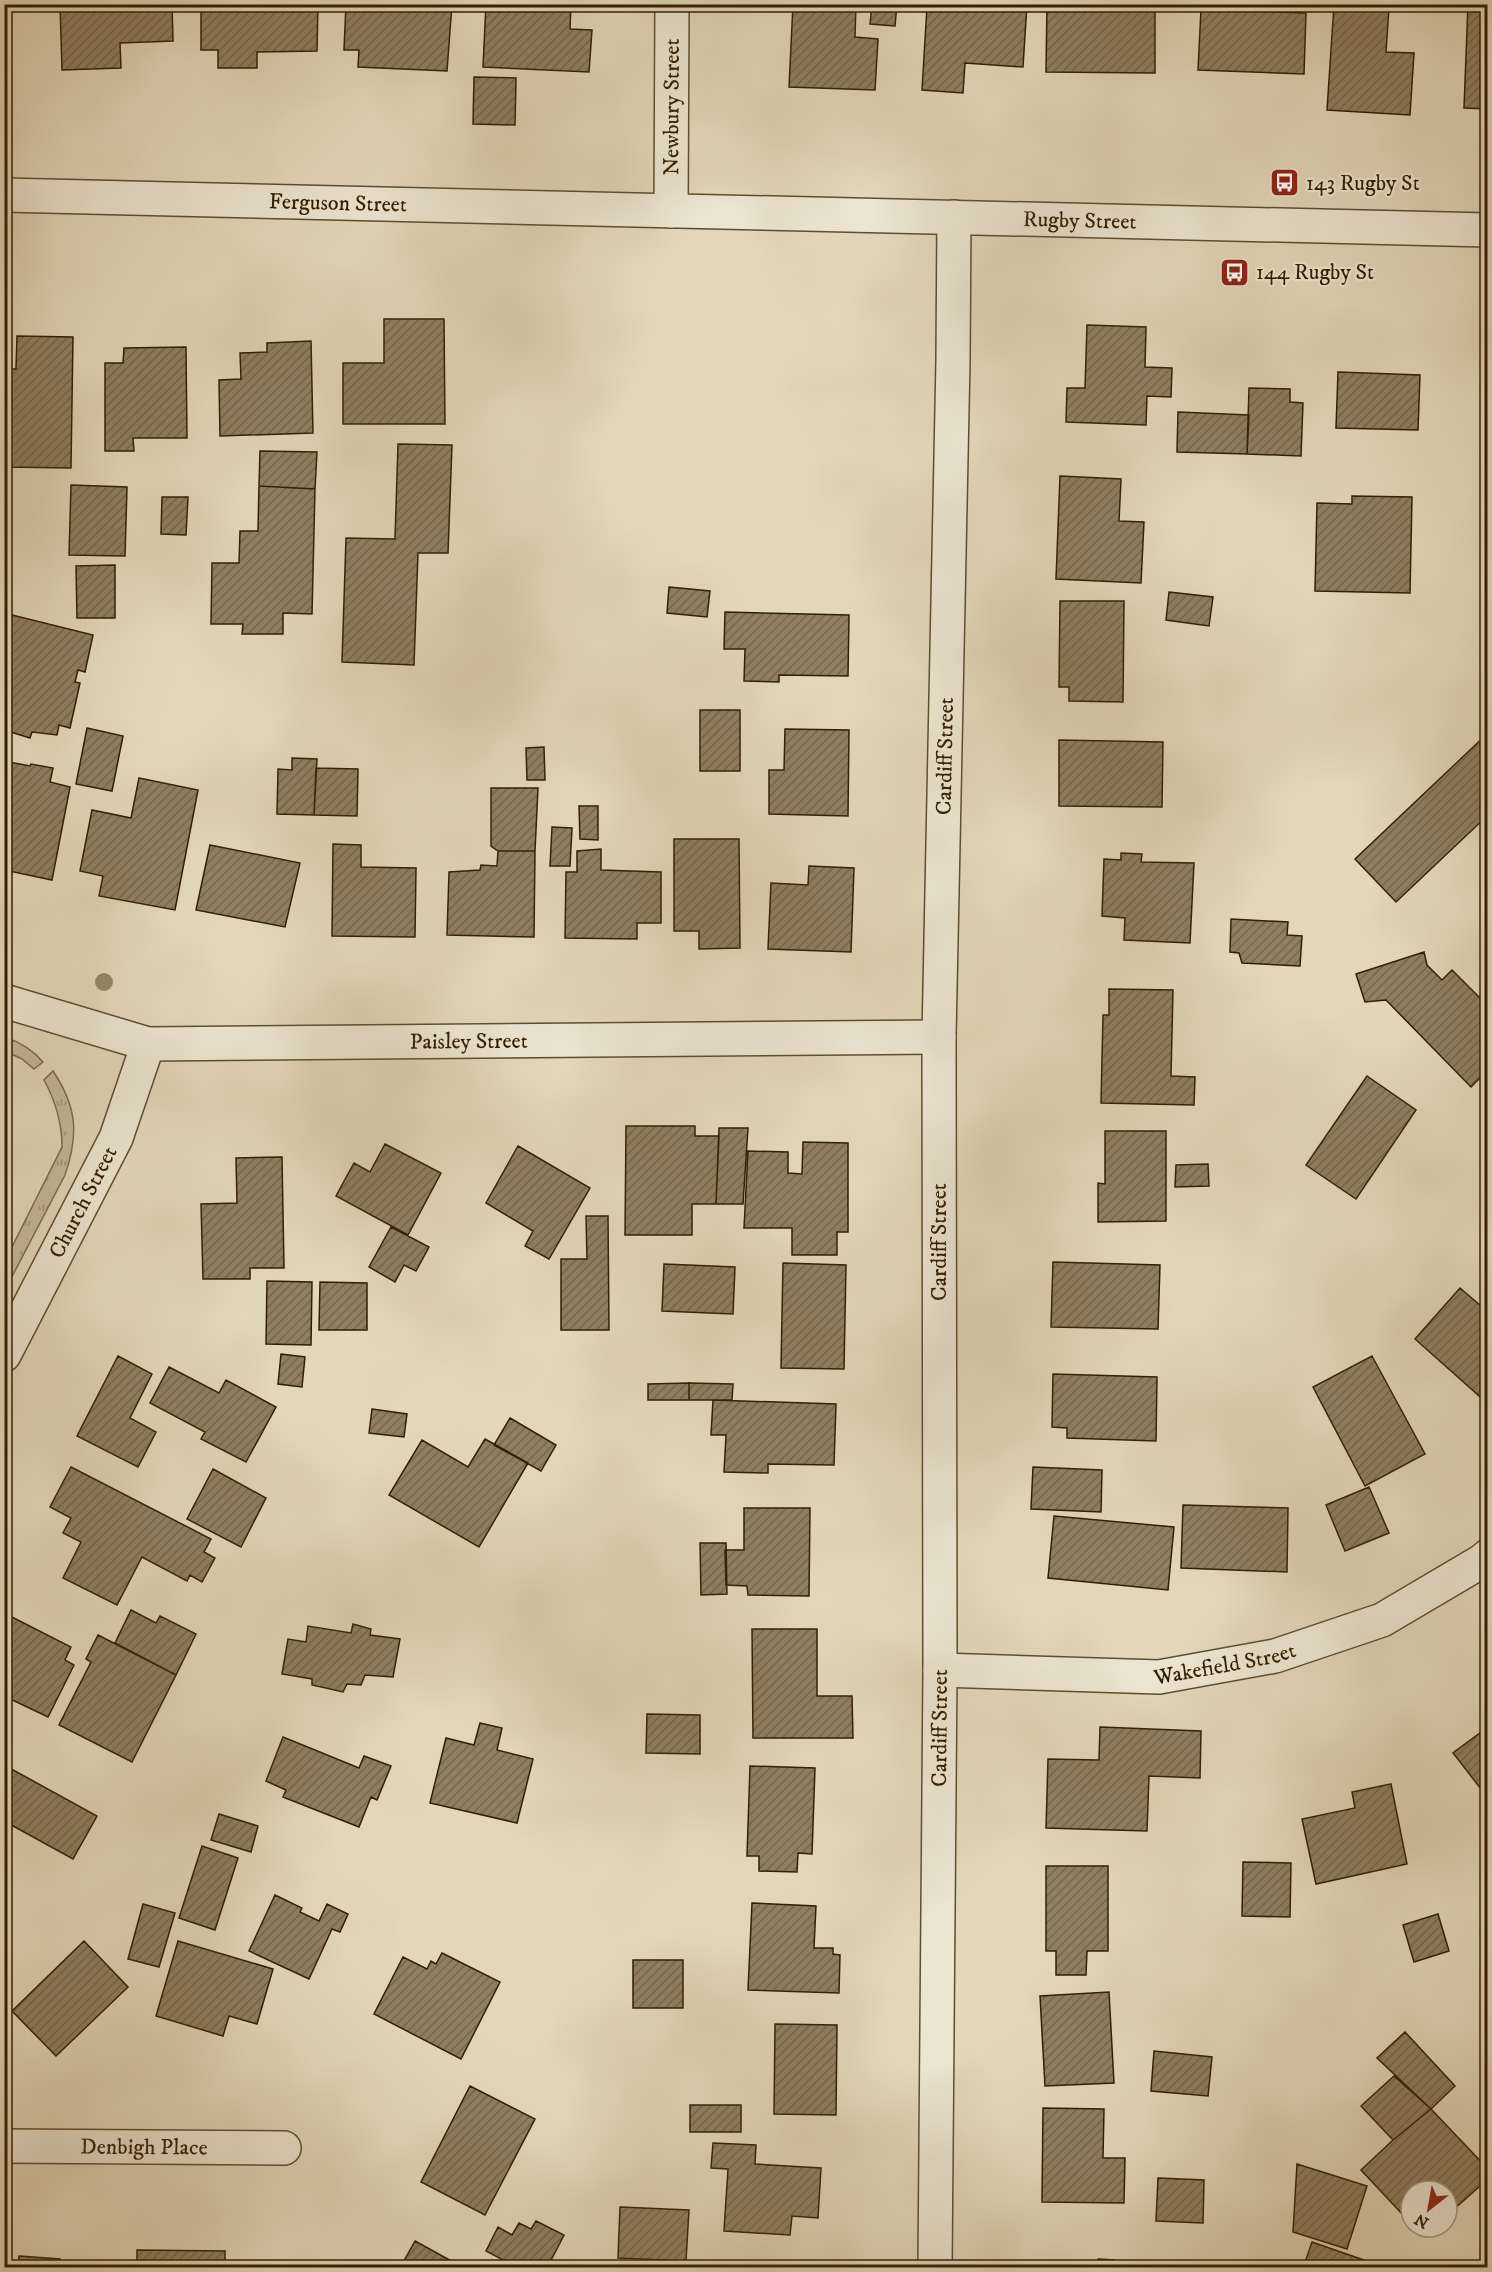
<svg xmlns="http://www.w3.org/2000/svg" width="1492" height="2272" viewBox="0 0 1492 2272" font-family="'IM FELL DW Pica',serif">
  <defs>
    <pattern id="grass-tufts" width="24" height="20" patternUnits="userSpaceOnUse" patternTransform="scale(1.5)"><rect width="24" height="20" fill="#c4b89a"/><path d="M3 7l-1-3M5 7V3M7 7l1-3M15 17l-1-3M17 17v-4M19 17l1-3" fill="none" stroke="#a0957b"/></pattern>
    <pattern id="building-hatch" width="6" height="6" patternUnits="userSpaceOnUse" patternTransform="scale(1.5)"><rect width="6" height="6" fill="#8e7f61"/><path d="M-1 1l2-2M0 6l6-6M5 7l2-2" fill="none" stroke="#75674e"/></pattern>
  </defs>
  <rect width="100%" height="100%" fill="#e2d7b9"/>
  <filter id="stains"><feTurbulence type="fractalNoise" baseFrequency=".00333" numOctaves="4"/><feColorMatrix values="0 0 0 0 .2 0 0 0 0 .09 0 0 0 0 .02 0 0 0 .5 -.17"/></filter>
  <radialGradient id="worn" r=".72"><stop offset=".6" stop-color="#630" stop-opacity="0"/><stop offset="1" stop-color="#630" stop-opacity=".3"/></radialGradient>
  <!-- grass -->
  <path fill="url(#grass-tufts)" stroke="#7c6c4e" stroke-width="1.5" d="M5,1037C19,1042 33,1050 43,1062L34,1069L22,1059L5,1051Z
    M53,1071C77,1107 79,1134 65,1175L5,1290V1261L62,1147C62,1122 56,1102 44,1080Z"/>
  <!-- building -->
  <path fill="url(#building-hatch)" stroke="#331f01" stroke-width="1.5" d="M4,4H9V45H4Z
    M60,4H172L173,41L120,43L121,68L62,70Z
    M201,4H318L317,51L257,52V68H218V50H201Z
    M346,4H452L447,71L358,67L359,50H344Z
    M486,4L571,5L570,29L592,30L589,72L483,67Z
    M793,4H856L855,37L878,39L875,90L789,87Z
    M872,4H897L895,26L870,24Z
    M982,4H1027L1023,67L965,63L963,93L922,90L927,7L982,10Z
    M1047,4L1155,6V73L1046,72Z
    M1468,4L1488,5V109L1464,108Z
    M1334,5L1389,8L1386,52L1414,53L1410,115L1327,110Z
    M1201,9L1306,13L1304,74L1198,70Z
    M474,77L516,78L515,125L473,124Z
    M384,319H444L445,424H343V363H384Z
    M1087,325L1146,327L1145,367L1172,368L1171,397L1147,396L1146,425L1066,422L1067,388H1085Z
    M17,336L73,337L71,468L7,467L4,369H16Z
    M311,341L313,433L220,436L219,380L241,379L240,353L267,352V343Z
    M186,347L187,438H133L134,451H105V363H123L124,348Z
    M1338,372L1420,375L1418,430L1336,428Z
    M1249,388L1290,389V402L1303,403L1301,456L1247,454Z
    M1178,412L1249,415L1247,454L1177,452Z
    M398,444L452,445L448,553H418L414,665L342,662L346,538L395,539Z
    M260,451L317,452L315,489L259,486Z
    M1060,476L1121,479L1119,521L1144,522L1141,583L1056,579Z
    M71,485L127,487L125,556L69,555Z
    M259,486L315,489L312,614L283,613V634H242L243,624H211L212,563H239L240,531H258Z
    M1352,496L1412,497L1410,593L1315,591L1317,503L1352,504Z
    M162,497H188L186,535L161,534Z
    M115,565V618H77L76,566Z
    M669,587L710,591L707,617L667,613Z
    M1169,592L1213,597L1209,626L1166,620Z
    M1060,601H1124L1123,702L1069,701V687H1059Z
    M725,612L849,615L848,676L779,675V682L744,681L745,649H724Z
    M4,613L93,635L85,672L78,670L75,682L80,683L70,728L59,725L57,735L32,732L30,738L4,730V691L9,672L4,671Z
    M700,710H740V771H700Z
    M87,728L123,736L112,791L76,784Z
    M785,729L849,730L848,816L769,814V770H784Z
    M1488,733V815L1396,902L1355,859Z
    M1059,740L1163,742L1162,807L1059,806Z
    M544,747L545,780H527L526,748Z
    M292,758L317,759L314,815L277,814L278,769L292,770Z
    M4,761L30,766L31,764L53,768L50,782L70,787L52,880L4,870Z
    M316,768L358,769L357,816L314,815Z
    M139,778L198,790L175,910L99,896L103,876L80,871L92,810L131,818Z
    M491,788H538L535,851H498L491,846Z
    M579,806H598V840L580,839Z
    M552,827L572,828L570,866H550Z
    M674,839H739L740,948L699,949V931H674Z
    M333,844L361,845V867L416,868L415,937L332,936Z
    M210,845L300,863L285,927L196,910Z
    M601,849V870L661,872V923H637V939L565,938L566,872H577V851Z
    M498,851H535L534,937L447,935L449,872L480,870L481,865L497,866Z
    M1121,853L1142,854L1141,862L1194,863L1190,943L1124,940L1125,918L1102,916L1104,859L1121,860Z
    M809,866L854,868L851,952L768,949L771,883L808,885Z
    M1231,919L1288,922L1287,935L1302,936L1300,966L1242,963L1239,953L1230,952Z
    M1424,952L1427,965L1442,980L1452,970L1488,1006V1070L1471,1087L1386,1000L1365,1002L1356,974Z
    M1109,989L1173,990L1171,1076L1195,1077L1194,1105L1101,1103L1103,1015H1109Z
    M1367,1076L1416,1110L1356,1199L1306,1165Z
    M626,1126H695V1136H719L716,1204H692V1235H625Z
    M719,1128H748L743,1204H716Z
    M1105,1131H1166V1221L1098,1222V1183L1105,1184Z
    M803,1142L848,1143V1232H837V1255H792V1228H744L748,1151L788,1152V1173L802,1174Z
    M385,1144L441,1173L408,1235L336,1196L354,1163L370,1172Z
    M518,1146L590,1188L549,1259L525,1246L533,1231L486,1203Z
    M282,1157L284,1268H250V1279H203L201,1204L237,1203L236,1158Z
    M1208,1164L1209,1186L1175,1187L1176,1165Z
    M586,1216H608L609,1330H561V1259H587Z
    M391,1227L429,1247L416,1271L404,1265L395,1282L369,1267Z
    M1053,1262L1160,1265L1158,1329L1051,1327Z
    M783,1263L846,1265L844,1369L781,1368Z
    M664,1264L735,1267L733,1314L662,1311Z
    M267,1281L312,1282L311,1345L266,1344Z
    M320,1282L367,1283V1330H319Z
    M1460,1288L1481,1306L1488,1299L1486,1402L1415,1339Z
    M281,1354L305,1357L302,1387L278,1384Z
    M118,1356L152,1374L130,1418L156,1432L138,1467L77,1436Z
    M1372,1356L1425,1454L1365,1486L1313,1387Z
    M169,1367L219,1393L226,1380L276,1407L246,1462L201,1439L205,1432L150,1403Z
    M1053,1374L1157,1377L1156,1441L1067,1438V1428L1052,1427Z
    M689,1383L733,1384L732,1400H689Z
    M689,1383V1400H648V1384Z
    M713,1400L836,1404L834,1465L768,1464V1473L724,1472L726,1435H711Z
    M372,1409L407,1414L404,1437L369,1433Z
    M510,1418L556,1445L541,1471L494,1445Z
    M485,1439L528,1463L479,1547L389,1495L422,1440L468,1467Z
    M71,1467L211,1539L204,1552L215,1558L202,1582L190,1575L187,1581L142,1557L117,1605L63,1578L81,1542L63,1533L71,1518L50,1507Z
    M1033,1467L1102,1470L1101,1512L1031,1509Z
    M213,1469L266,1498L241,1547L187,1519Z
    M1369,1487L1389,1533L1345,1551L1326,1505Z
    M1183,1505L1288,1508L1287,1572L1181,1568Z
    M744,1508H810L809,1596L748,1595L747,1586L726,1585L725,1550H744Z
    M1054,1516L1174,1527L1168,1590L1048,1578Z
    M700,1543H726L727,1594L701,1595Z
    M131,1610L156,1623L160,1616L196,1634L176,1675L115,1643Z
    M4,1613L71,1647L65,1660L74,1665L48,1717L4,1696Z
    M353,1624L371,1629L370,1635L400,1639L393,1677L365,1675L361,1685L347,1684L343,1692L312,1685V1679L282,1674L288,1639L306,1642L308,1626L351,1633Z
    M752,1629H817V1696H852L853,1738H753Z
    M98,1635L176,1675L132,1762L59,1725L91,1662L86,1659Z
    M647,1714L700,1715V1754L646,1753Z
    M480,1723L502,1728L497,1750L533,1759L517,1823L430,1803L446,1738L474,1745Z
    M1100,1727L1201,1731L1200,1778L1149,1776L1147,1831L1046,1828L1048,1759L1099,1760Z
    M1488,1727V1798L1453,1753Z
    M283,1737L359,1768L364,1756L391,1766L377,1800L371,1797L359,1827L283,1797L286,1790L266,1781Z
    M4,1765L97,1816L73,1859L4,1821Z
    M750,1766L815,1768L812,1854L798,1853L797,1872L759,1871V1856H747Z
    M1391,1784L1407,1864L1316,1884L1302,1819L1355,1808L1352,1792Z
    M219,1814L258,1826L251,1852L211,1840Z
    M202,1846L238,1858L215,1930L179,1918Z
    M1243,1862L1291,1863L1290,1917L1242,1916Z
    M1046,1866H1108V1951H1087L1086,1975H1056V1951H1046Z
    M275,1895L302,1908L300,1912L319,1921L327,1904L348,1914L340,1932L332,1929L309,1979L249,1951Z
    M752,1903L816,1906L814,1948H833V1954L840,1955L839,1993L748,1990Z
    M143,1904L175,1913L159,1967L128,1959Z
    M1438,1914L1449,1951L1414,1962L1403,1925Z
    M84,1941L128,1987L56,2056L12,2011Z
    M178,1941L273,1969L257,2024L229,2016L223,2036L156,2016Z
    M442,1953L500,1982L461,2059L374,2014L403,1957L427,1969L431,1961L436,1964Z
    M633,1960H683V2008H633Z
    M1109,1992L1114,2083L1045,2086L1040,1996Z
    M775,2024L837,2025L836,2115L774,2114Z
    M1405,2032L1455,2086L1431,2109L1377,2058Z
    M1154,2051L1212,2057L1208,2096L1151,2091Z
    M1394,2076L1431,2109L1393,2140L1361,2106Z
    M470,2086L535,2119L485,2215L421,2182Z
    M690,2105H741V2132H690Z
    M1043,2108L1104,2109L1103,2158H1125L1124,2203L1042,2202Z
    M1431,2109L1488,2169V2179L1453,2210L1447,2203V2191H1435L1433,2188L1429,2191H1411V2208L1403,2215L1361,2170L1393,2140Z
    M713,2143L756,2145L755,2164L821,2168L818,2218L792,2216L790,2235L724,2231L728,2169L711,2168Z
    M1297,2164L1367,2186L1347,2249L1293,2232Z
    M1158,2178L1204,2180L1203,2223L1156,2221Z
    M620,2207L689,2210L686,2261L618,2258Z
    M536,2221L564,2235L547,2268H518L486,2251L498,2227L512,2235L519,2223L531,2229Z
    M415,2241L464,2268H400Z
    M1312,2242L1381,2266L1380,2268H1303Z
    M137,2250L225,2251V2268H137Z
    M19,2256L60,2259V2268H18Z
    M1098,2259L1114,2260L1113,2267L1145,2268H1098Z"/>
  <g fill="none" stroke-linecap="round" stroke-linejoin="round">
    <defs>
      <g id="minor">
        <path id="s1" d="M671,211L672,4"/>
        <path id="s2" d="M4,1001L148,1044L939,1037"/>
        <path id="s3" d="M4,1355L116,1138L148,1044"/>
        <path id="s4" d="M940,1670L1159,1677L1275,1656L1382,1620L1482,1561L1488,1556"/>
        <path id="s5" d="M4,2146L284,2148"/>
        <path id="s6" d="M935,2268L940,1670L939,1037L953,360L954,217"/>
      </g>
      <g id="tertiary">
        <path id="s7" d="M4,195L1488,230"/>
      </g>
    </defs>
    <!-- minor casing -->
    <use href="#minor" stroke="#5f4d2f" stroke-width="36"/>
    <!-- tertiary casing -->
    <use href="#tertiary" stroke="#5f4d2f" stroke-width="36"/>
    <!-- minor -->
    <use href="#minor" stroke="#ece5d2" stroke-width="33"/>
    <!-- tertiary -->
    <use href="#tertiary" stroke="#ece5d2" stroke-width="33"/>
  </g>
  <!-- trees -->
  <circle fill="#968769" cx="104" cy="982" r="9"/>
  <!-- icons -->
  <defs>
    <symbol id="bus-square" viewBox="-11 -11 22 22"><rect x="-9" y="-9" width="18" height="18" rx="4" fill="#8f2418" stroke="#ece5d2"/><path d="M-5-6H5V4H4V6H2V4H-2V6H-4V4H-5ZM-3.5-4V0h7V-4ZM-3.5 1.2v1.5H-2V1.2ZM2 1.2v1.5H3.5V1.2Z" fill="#fff"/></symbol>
  </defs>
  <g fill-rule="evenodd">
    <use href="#bus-square" x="1268" y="166" width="33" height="33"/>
    <use href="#bus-square" x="1218" y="256" width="33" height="33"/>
  </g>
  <g text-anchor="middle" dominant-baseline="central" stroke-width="4.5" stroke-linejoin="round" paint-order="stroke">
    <!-- street labels -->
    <g font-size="22" fill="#331f01" stroke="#ece5d2">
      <text stroke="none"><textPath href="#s1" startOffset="104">Newbury Street</textPath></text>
      <text stroke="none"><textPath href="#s7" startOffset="334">Ferguson Street</textPath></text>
      <text stroke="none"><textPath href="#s7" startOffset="1076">Rugby Street</textPath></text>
      <text stroke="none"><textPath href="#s6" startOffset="1512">Cardiff Street</textPath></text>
      <text stroke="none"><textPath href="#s2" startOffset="471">Paisley Street</textPath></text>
      <text stroke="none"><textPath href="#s3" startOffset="172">Church Street</textPath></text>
      <text transform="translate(939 1242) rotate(-90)">Cardiff Street</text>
      <text stroke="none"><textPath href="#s4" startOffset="286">Wakefield Street</textPath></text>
      <text stroke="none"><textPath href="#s6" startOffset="540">Cardiff Street</textPath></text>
      <text stroke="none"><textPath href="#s5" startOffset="140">Denbigh Place</textPath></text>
    </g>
    <!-- poi labels -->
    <g font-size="22" fill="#331f01" stroke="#ece5d2" text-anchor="start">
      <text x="1306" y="183">143 Rugby St</text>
      <text x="1256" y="272">144 Rugby St</text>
    </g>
  </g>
  <!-- margin -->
  <rect width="1492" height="2272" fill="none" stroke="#e2d7b9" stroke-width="24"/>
  <rect x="6" y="6" width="1480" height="2260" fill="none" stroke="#331f01" stroke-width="3"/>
  <rect x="12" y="12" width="1468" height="2248" fill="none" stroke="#331f01" stroke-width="1.5"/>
  <!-- north arrow -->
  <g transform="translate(1429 2209) rotate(211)"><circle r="28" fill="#ece5d2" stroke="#a2967e" stroke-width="1.5"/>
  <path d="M0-4.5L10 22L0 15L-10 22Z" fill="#8f2418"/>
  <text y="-9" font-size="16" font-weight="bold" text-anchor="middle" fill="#331f01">N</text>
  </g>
  <rect width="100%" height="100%" filter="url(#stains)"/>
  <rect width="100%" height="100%" fill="url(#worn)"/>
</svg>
